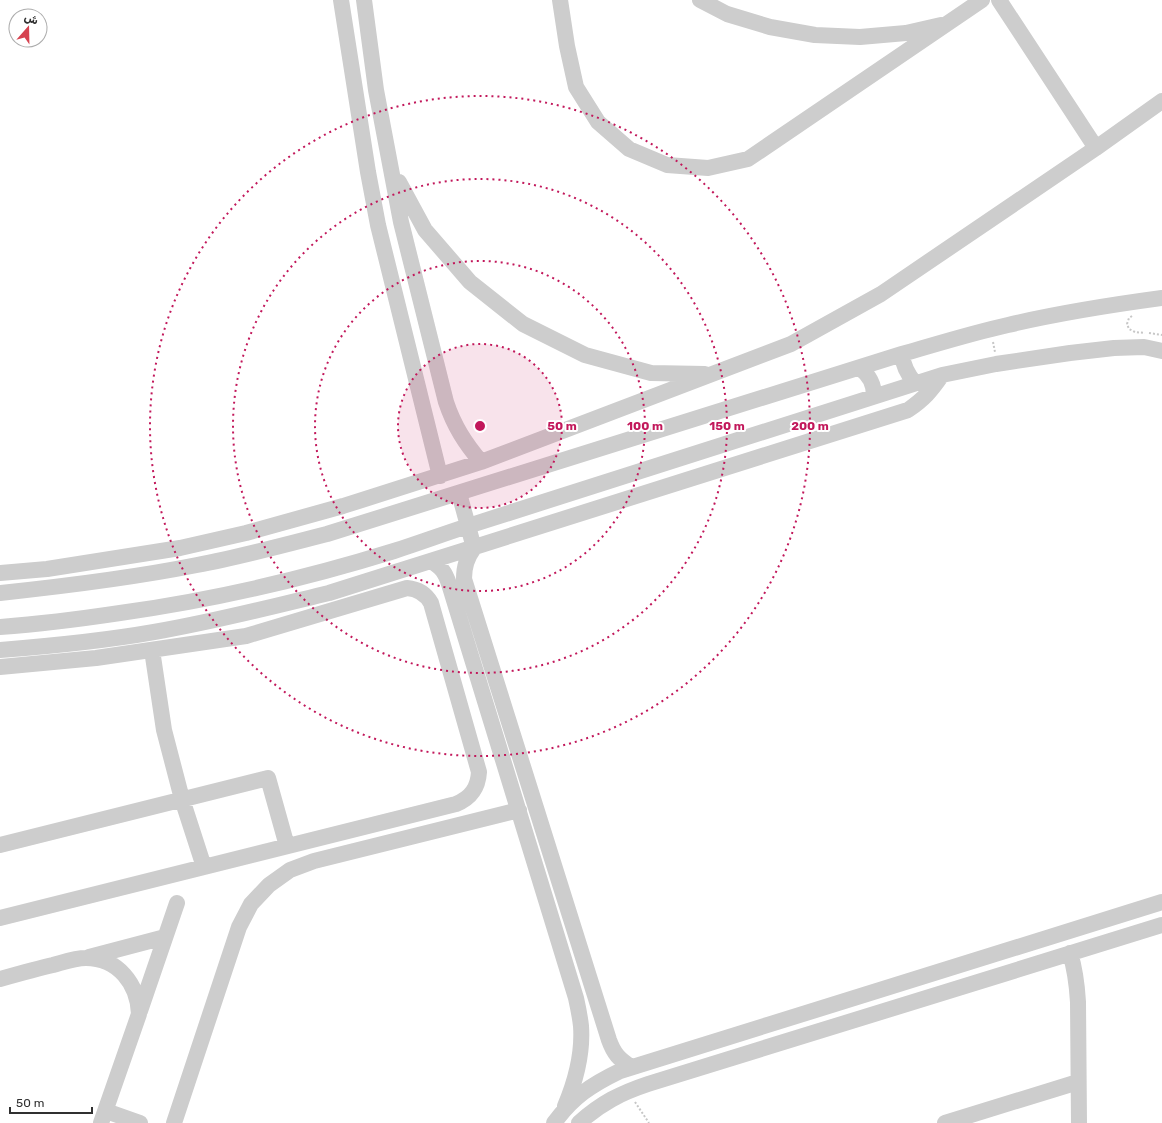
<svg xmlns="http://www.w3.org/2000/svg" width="1162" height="1123" viewBox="0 0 1162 1123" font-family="Rubik,Vazirmatn,sans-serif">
  <rect width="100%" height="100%" fill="#fff"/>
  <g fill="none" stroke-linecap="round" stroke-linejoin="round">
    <!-- path -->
    <path stroke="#c7c7c7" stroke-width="2" stroke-dasharray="2 2" stroke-linecap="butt" d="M1132,316L1129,318L1127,324L1129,329L1135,332L1145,333
      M1149,333L1162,335
      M993,342L995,352
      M635,1102L649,1123"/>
    <!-- minor -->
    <path stroke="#cdcdcd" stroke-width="16" d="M341,0L368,172L378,225L440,476
      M364,0L376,90L401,222L446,402C454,426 465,443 481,462
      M560,0L567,46L576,87L598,122L629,149L667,165L708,168L748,159L982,0
      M700,0L727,14L770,27L815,35L860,37L906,33L941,25
      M999,0L1096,148
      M399,182L425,230L470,282L523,324L585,355L651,373L705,374
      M902,354C903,366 907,374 915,383
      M860,368C870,376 874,384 874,396
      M459,493L474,548C467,558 464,566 464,579L609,1040C614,1054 619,1059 631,1067
      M431,561C442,568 445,572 449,584L576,998C578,1007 580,1017 581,1026C583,1054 576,1080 565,1106
      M0,573L47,569L180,548L246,533L343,506L481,462L791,344L881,294L1096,148L1162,101
      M0,593C66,586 132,578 197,565C240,557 284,545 327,534L902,354C937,344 972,333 1008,325C1059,313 1110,305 1162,298
      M0,627C40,624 80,619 120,613C213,600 304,579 394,551C419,543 443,534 468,526L942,375L996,364L1070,353L1114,348L1144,347L1162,351
      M0,650C51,646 103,641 154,632C213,622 271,607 329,593L908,410C924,399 931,391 942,375
      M152,650L164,730L182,799L204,867
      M0,667L96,658L246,636L407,588C418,589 426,594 431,603L479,772C478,788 471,798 456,804L0,918
      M0,845L268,778L287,846
      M1070,953C1075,969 1077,985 1078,1002L1079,1123
      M89,957L165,937
      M0,979C18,974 36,969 53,965C64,962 75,958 86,958C118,958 138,984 139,1014L101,1123
      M140,1011L177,903
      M106,1111L140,1123
      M174,1123L239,927L251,904L269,885L290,870L314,861L519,810
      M554,1123C573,1097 591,1085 620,1071L1162,902
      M579,1123C601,1103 621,1093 648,1084L1162,925
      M945,1123L1078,1082"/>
  </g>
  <!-- distance rings -->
  <circle cx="480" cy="426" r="82" fill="#c2185b" fill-opacity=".12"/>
  <g fill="none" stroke="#c2185b" stroke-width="2" stroke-dasharray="2 4">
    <circle cx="480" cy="426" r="82"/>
    <circle cx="480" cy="426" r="165"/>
    <circle cx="480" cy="426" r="247"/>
    <circle cx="480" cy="426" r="330"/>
  </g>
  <circle cx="480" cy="426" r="6" fill="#c2185b" stroke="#fff" stroke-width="2"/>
  <g font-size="12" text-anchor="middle" font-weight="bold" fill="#c2185b" stroke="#fff" stroke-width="4" stroke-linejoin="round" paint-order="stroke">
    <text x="562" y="430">50 m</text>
    <text x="645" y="430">100 m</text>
    <text x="727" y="430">150 m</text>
    <text x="810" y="430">200 m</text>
  </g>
  <!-- north arrow -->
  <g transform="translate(28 28) rotate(20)"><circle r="19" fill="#ffffff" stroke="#acacac"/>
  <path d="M0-3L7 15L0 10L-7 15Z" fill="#d64250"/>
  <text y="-6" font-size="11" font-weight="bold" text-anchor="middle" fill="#303030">ش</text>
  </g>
  <!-- scale -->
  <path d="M10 1107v6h82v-6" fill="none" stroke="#303030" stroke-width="2"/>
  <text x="16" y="1107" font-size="12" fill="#303030" stroke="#ffffff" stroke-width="3" paint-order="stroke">50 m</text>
</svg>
